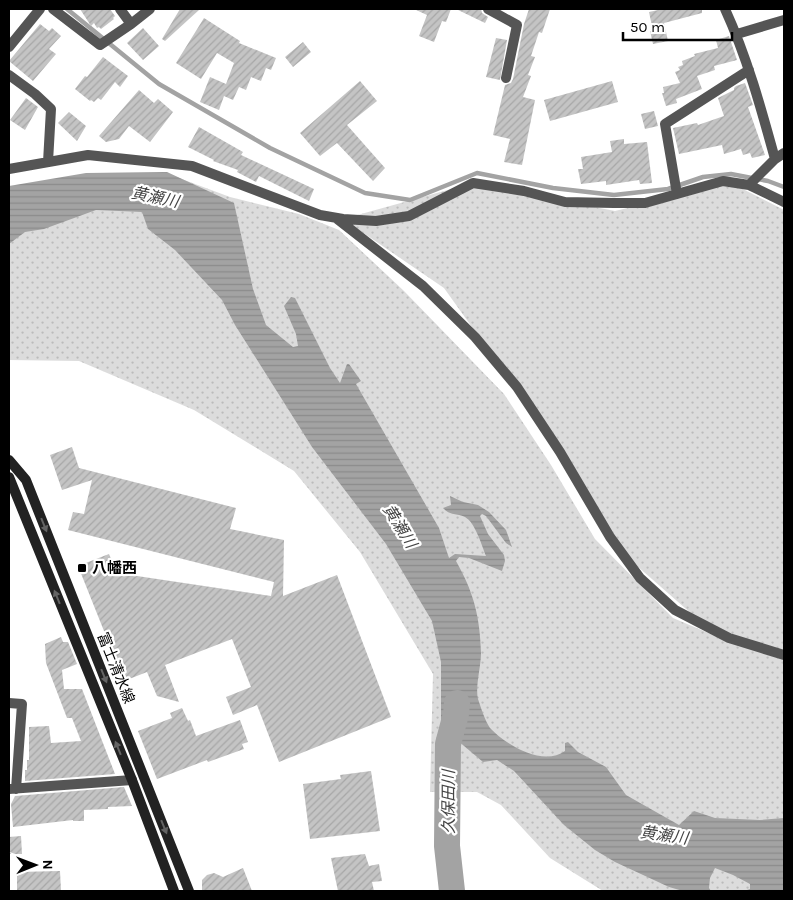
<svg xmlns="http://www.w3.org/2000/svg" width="793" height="900" viewBox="0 0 793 900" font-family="Karla,'Noto Sans JP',sans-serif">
  <defs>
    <pattern id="grass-dots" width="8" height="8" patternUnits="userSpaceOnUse" patternTransform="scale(1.25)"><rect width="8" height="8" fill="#dcdcdc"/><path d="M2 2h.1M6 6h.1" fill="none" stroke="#bbb" stroke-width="1.8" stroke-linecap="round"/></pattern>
    <pattern id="water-rules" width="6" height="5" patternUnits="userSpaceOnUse" patternTransform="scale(1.25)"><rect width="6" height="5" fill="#a3a3a3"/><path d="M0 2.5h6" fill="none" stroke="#8b8b8b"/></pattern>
    <pattern id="building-hatch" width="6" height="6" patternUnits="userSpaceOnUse" patternTransform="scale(1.25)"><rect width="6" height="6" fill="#c4c4c4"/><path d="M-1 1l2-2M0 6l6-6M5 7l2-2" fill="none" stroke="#a7a7a7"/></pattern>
  </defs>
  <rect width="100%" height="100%" fill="#fff"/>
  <!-- grass -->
  <path fill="url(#grass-dots)" d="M163,172L230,197L299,214L339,230L404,291L504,394L551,465L595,539L673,618L718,637L620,551L537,418L444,288L343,219L473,183L615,211L731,183L784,210V891H603L550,858L501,805L477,792H430L433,674L360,552L294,471L194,410L79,361L9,360V190Z"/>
  <!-- water -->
  <path fill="url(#water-rules)" d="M167,172L234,203L253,289L266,325L293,347L298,346L296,334L284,306L291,297L295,298L330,368L340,383L347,364H349L361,381L356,384L439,528L449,558L455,554L486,556C482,546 475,522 465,517C457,513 450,516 443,508L451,505L450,496L463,502L478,505L489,512L506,530L512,547L506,543L486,516L482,514L480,516L488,534L504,555L505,561L502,571L469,558L459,557L456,561C474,593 480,617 481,653C481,667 475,687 478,699C481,708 485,721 490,728C506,745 543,767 565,751V743L568,742L578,752L606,767L626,795L679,825L694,811L715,818L760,820L784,818V883L783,884V891H744L750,889V884L733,875L715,868L710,878L709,888L711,891H683L669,887L615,862L595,850L564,825L514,771L497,760L483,762L457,740L441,735V662L432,621L386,544L312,447L235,325L222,300L175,250L148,229L142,212L96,210L44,229L25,232L9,244V186L86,173Z"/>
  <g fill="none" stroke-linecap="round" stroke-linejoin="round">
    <!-- stream -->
    <path stroke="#a3a3a3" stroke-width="4.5" d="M67,9L159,84L270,148L365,193L410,200L477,173L553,188L614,195L668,189L703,177L731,174L768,181L784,187"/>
    <!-- river -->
    <path stroke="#a3a3a3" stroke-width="26" d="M452,891L447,846L448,744L456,714L457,703"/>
  </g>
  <!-- building -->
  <path fill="url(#building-hatch)" d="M80,9H110L115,16L113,18L114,19L101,29L99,27L97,28L94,23L91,26Z
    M180,9H200L165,41L162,39Z
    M414,9H451L446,22L442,21L434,42L419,36L427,15Z
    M456,9H481L482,13L488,17L485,23Z
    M529,9H550L542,33L539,32L531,56L535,57L528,75L531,76L523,97L535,100L522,165L504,162L510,139L493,135L505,85L511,83L513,79L524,24Z
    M663,9H702V13L664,23L668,41L653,44L650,31H653L649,12Z
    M204,18L240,41L239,43L276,58L271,70L266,68L261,81L251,77L246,90L239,87L233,100L224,96L219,110L200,102L210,77L226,84L234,63L217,53L201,79L176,63Z
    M40,24L49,31L52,28L61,36L49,49L56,54L33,81L9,61Z
    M143,28L159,46L143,60L127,43Z
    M729,36L737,60L714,66L715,70L697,76L702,89L676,99L677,103L666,106L662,93H664L663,87L680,83L675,72L680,70L678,67L683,65L682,61L695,56L694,54L718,48L716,40Z
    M496,38L507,40L500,80L486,77Z
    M303,42L311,52L293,67L285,57Z
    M103,57L128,76L120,87L115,82L101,100L98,98L94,102L91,100L90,101L75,89L85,76L87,77Z
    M360,81L377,101L347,125L385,168L373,181L337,143L320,156L300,133Z
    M612,81L618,102L550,121L544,100Z
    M745,83L753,105L748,107L765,155L752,158L750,153L743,155L741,149L724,154L722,145L679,154L673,128L697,123L698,125L724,116L718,98L734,90V88L736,86Z
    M139,90L154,103L158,99L173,112L150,142L129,126L119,139L106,142L99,136Z
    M26,98L38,107L25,130L10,120Z
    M654,111L658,126L645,129L641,114Z
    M69,112L86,126L77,141L58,123Z
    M199,127L243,152L241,155L314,189L309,201L259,176L256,182L237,172L238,170L213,161L214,160L188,147Z
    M624,139V144L647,142L652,183L640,184L639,180L606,185V181L581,184L578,169H583L581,157L612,152L610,141Z
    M72,447L79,468L236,508L230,529L284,540L283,596L337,575L391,717L279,762L257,705L233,715L226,697L251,687L232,639L165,665L179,702L157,696L147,672L124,681L78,566L109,554L117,573L271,596L274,582L68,530L73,512L84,514L92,480L62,490L50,455Z
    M61,637L63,642H68L77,664L62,670L64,689H82L115,774L25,781V770H27V760H29V727L49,726L51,743L81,741L72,718H67L46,663L45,644Z
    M182,708L188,721L190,720L196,736L240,720L248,742L242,744L244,749L208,762L207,760L157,779L138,731L172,718L170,713Z
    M371,771L380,831L310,839L303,784L341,779L340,775Z
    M124,787L132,806L108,807V809L84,810V821H73V820L13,827L11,804L15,796Z
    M21,836L22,854H10L9,837Z
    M365,854L369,866L379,864L382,881L372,882L374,891H338L331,858Z
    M243,868L252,891H202V880L207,875L214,873L223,877Z
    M60,871L61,891H17V872Z"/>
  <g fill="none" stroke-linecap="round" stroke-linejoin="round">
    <!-- minor -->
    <path stroke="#555" stroke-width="10" d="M53,9L100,45L131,24
      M120,9L131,24L150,9
      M488,9L517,25L506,78
      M725,9C747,57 761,108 775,159
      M737,34L784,20
      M9,47L40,9
      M9,75L35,94L51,109L48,162
      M9,169L88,155L192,166L320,215L343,219L376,221L409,216L473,183L524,191L565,202L614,203H645L723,181L749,185L775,159L784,153
      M749,185L784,202
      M677,194L665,124L749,70
      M336,218L423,286L475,337L517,387L560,452L610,537L640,578L675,610L729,638L784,655
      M9,703L22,704L16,789
      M9,789L132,780"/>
    <!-- secondary -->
    <path stroke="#222" stroke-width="10" d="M9,460L26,480L189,891
      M9,477L132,780L174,891"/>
  </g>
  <!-- one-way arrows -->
  <defs><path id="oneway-solid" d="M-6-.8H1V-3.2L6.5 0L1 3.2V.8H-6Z" transform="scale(1.25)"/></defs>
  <g fill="#646464">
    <use href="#oneway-solid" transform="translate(44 525) rotate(68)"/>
    <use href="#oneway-solid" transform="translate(57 597) rotate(-112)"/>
    <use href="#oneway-solid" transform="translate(104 676) rotate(68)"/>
    <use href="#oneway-solid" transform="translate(118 748) rotate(-112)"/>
    <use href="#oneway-solid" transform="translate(164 827) rotate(68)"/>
  </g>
  <!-- markers -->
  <rect fill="#000" stroke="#fff" stroke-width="2" x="77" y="563" width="10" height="10" rx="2.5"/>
  <g text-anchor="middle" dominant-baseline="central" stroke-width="4.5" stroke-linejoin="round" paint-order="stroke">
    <!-- poi labels -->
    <g font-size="15" font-weight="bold" fill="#000" stroke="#fff" text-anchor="start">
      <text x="92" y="568">八幡西</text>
    </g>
    <!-- street labels -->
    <g font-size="15" fill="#000" stroke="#fff">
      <text transform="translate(116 668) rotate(68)">富士清水線</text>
    </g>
    <!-- water labels -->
    <g font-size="16" font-style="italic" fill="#444" stroke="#fff">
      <text transform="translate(155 197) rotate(12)">黄瀬川</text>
      <text transform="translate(400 526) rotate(58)">黄瀬川</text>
      <text transform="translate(448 802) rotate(-90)">久保田川</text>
      <text transform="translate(664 835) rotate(8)">黄瀬川</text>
    </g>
  </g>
  <!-- border -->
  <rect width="793" height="900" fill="none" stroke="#000000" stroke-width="20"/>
  <!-- north arrow -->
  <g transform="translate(35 865) rotate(89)" stroke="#ffffff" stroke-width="4" paint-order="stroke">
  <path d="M0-4L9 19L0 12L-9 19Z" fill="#000000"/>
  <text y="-8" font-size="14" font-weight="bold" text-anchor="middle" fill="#000000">N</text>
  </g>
  <!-- scale -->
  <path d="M623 32v8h109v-8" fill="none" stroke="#000000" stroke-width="2.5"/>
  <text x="630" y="32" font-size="15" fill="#000000" stroke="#ffffff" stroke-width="4" paint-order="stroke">50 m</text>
</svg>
